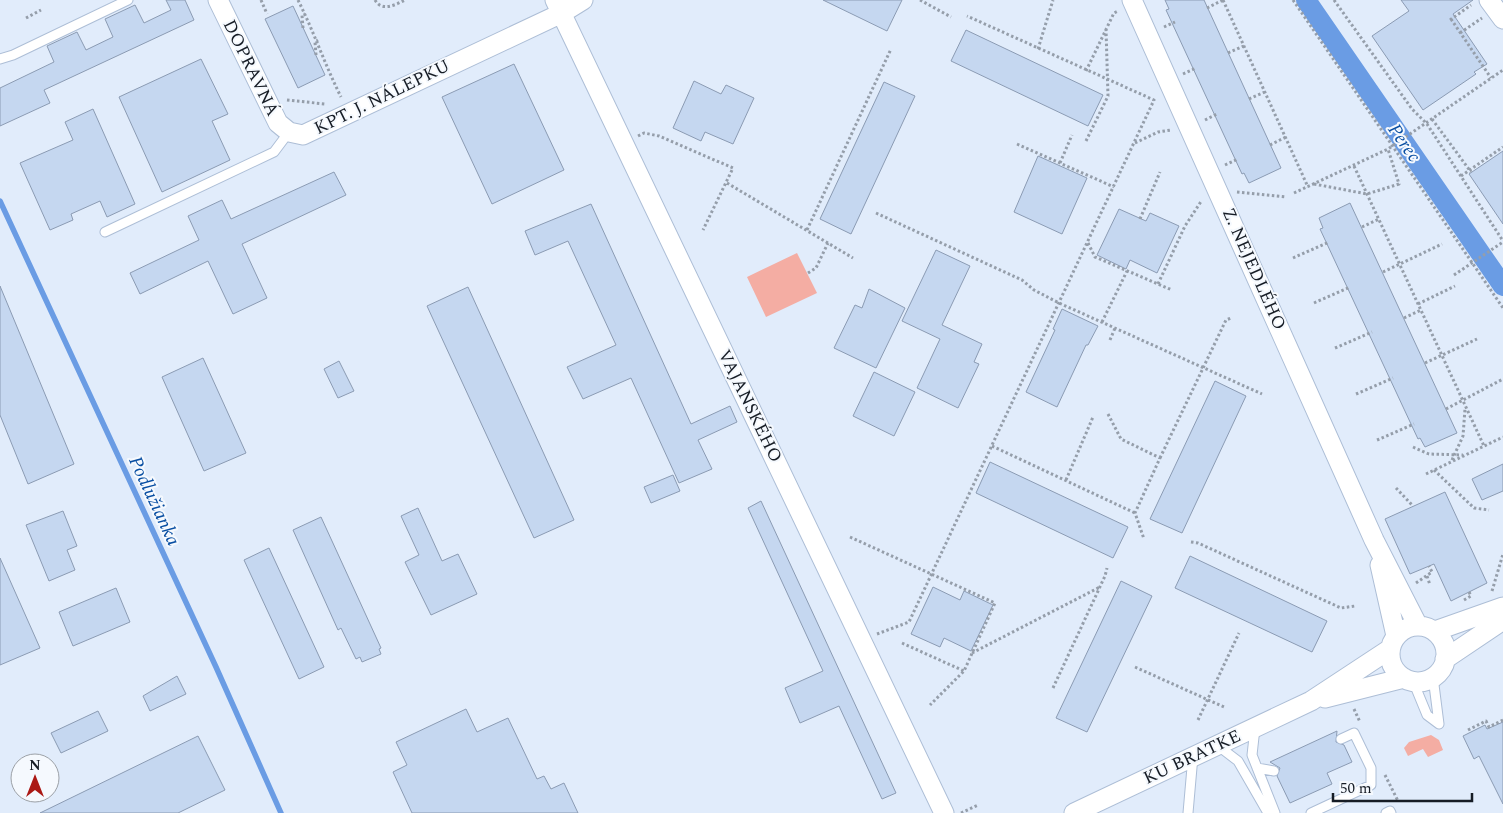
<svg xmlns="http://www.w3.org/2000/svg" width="1503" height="813" viewBox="0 0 1503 813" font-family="Spectral,serif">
  <rect width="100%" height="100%" fill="#e1ecfb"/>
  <!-- green -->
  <path fill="#f4ada3" d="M797,253L817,293L766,317L747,277Z
    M1431,735L1439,740L1443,750L1428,757L1423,749L1408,756L1404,748L1409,742Z"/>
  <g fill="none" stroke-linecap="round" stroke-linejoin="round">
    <!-- stream -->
    <path stroke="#6a9ce4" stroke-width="5.5" d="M0,201L216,667L281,813"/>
    <!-- canal -->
    <path stroke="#6a9ce4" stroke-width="20" d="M1306,0L1503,286"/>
  </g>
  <!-- building -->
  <path fill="#c5d7f0" stroke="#8b9bb3" d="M166,0H185L194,20L44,90L50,103L0,126V88L54,62L47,46L77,32L86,50L113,37L105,19L135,5L144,23L171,10Z
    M823,0H902L887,31Z
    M1165,0H1204L1281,168L1249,183L1244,173L1242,174L1166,10L1169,9Z
    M1401,0H1473L1453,14L1487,64L1474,72L1476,74L1423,110L1372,36L1409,11Z
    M293,6L325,75L298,88L265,19Z
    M966,30L1103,95L1088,126L951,61Z
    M201,59L228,114L212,121L230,160L162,192L119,97Z
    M514,64L564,170L492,204L442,97Z
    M694,81L721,94L726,85L754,98L733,144L705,132L701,141L673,128Z
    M884,82L915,96L851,234L820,219Z
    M93,109L135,204L107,217L100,201L71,214L73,220L50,230L20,163L73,140L65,122Z
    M1503,151V224L1469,174Z
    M1038,156L1087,178L1062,234L1014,212Z
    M334,172L346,195L242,244L267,298L233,314L208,261L140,294L130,273L199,240L188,216L222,200L231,219Z
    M1350,203L1457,433L1425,447L1420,438L1418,439L1320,229L1323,228L1319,218Z
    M591,204L691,424L730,406L737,422L698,440L712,469L679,483L631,378L583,399L567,367L616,345L568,241L535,255L525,231Z
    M1119,209L1146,221L1150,213L1179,226L1157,273L1130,260L1126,269L1097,255Z
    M936,250L970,266L942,325L982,344L974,362L979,364L958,408L917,388L940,339L902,321Z
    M0,286L74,464L28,484L0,415Z
    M468,287L574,520L534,538L427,306Z
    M869,289L905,308L876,368L834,348L855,305L862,308Z
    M1062,309L1098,326L1088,345H1086L1057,407L1026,392L1055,330L1053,329Z
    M203,358L246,453L204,471L162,377Z
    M339,361L354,391L338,398L324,369Z
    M874,372L915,392L894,436L853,416Z
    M1215,381L1246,396L1182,533L1150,519Z
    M990,462L1128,527L1113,558L976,493Z
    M1503,464V491L1482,500L1472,479Z
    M673,475L680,491L651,503L644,487Z
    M1445,492L1487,583L1451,601L1434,564L1410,574L1385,519Z
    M761,501L896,793L882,799L839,706L800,723L785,688L823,671L748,508Z
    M418,508L442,561L458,554L477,594L431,615L405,562L419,555L401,516Z
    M63,511L77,546L67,550L75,570L49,581L26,525Z
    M321,517L381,648L379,649L381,654L362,662L360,657L356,659L341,628L338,630L293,530Z
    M269,548L324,667L299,679L244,560Z
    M1190,556L1327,621L1312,652L1175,588Z
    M0,558L40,648L0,665Z
    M1121,581L1152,596L1087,732L1056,718Z
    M933,587L960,600L964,591L993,605L971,651L944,638L940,647L911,634Z
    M116,588L130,622L73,646L59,612Z
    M177,676L186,694L150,711L143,696Z
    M466,709L477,732L508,718L537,779L544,776L551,789L564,783L578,813H412L393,772L407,765L396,742Z
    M98,711L108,731L61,753L51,733Z
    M1503,722V804L1479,756L1474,759L1463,736L1485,725L1487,729Z
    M1337,731L1336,742L1344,745L1352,762L1327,773L1332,784L1290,803L1277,776L1280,768L1270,762Z
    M198,736L225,790L178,813H40Z"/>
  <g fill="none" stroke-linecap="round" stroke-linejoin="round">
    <defs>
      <path id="lane" d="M0,59L13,55L128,0
        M105,232L274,152L289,132
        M1433,677L1439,724
        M1413,681L1427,715L1439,724
        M1255,728L1252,755L1275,813
        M1217,745L1238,761L1268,813
        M1257,768L1274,771
        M1188,813L1193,756
        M1311,813L1371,785V768L1354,733L1341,739
        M1386,813L1390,811L1391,813"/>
      <path id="street" d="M218,0L278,123L289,132L303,135L562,13L583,0
        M555,0L944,813
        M1132,0L1374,540L1418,626
        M1489,0L1503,19
        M1380,565L1396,636
        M1390 654a28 28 0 1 1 56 0a28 28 0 1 1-56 0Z
        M1435,631L1503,607
        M1445,659L1503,620
        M1325,698L1404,678
        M1074,813L1311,701L1390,649"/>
    </defs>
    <!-- lane casing -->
    <use href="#lane" stroke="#adbed6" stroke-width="11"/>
    <!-- street casing -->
    <use href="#street" stroke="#adbed6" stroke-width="21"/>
    <!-- path -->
    <path stroke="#959eaa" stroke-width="3" stroke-dasharray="2.5 2.5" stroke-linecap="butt" d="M261,0L267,14
      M298,0C314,32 325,65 341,97
      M375,0C382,12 395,5 405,0
      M920,0L951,17
      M1223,0L1308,187
      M1293,0L1503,308
      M1334,0L1412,109L1427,124L1503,241
      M1207,8L1223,0
      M26,18L41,10
      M1451,19L1491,78
      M1450,20L1471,5
      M1164,27L1175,22
      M303,28L302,15L305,14
      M1460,33L1482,18
      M1038,49L1053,0
      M1228,53L1244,46
      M316,55L315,42L318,40
      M1086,71L1114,13L1118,11
      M1183,74L1196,68
      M1249,99L1265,92
      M287,100L325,104
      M1432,119L1471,172
      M1205,120L1217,114
      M638,136L644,133L659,136L733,168L703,230
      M1086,141L1108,96L1106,29
      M1135,143L1158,132L1171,130
      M1017,144L1114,187
      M1270,145L1286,137
      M1060,163L1072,135
      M1225,165L1238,159
      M1354,166L1484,446
      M1461,176L1503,147
      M727,183L853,258
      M1314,184L1367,194L1399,184L1388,149
      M1237,192L1286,197
      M1294,193L1388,149L1503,70
      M876,213L1022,280L1034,290L1059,303L1262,394
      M1140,219L1160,172
      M1362,227L1379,219
      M807,230L891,49
      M1088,243L1095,257L1172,290
      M1293,258L1329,242
      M1383,272L1442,244
      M808,273L816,268L828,243
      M1454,275L1503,242
      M1158,284L1185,226L1202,200
      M1314,303L1350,287
      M1418,304L1455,286
      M1404,318L1421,310
      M1102,322L1127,271
      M1110,340L1115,328
      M1335,348L1372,332
      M1425,363L1477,339
      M1356,394L1393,378
      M1446,409L1503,379
      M1108,414L1121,439L1160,458L1135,513L1144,539
      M1377,440L1414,424
      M992,446L1135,513
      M1413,447L1429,454L1463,455
      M1160,458L1226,320L1231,318
      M1452,460L1463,436L1465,409
      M1434,470L1474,508L1489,510
      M1426,474L1503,437
      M1066,480L1093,417
      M1396,488L1413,506
      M850,537L995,603L964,671L930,705
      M1191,542L1198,543L1341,608L1355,606
      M1427,576L1430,585
      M1416,583L1432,572L1429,566
      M1492,591L1503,554
      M1464,600L1471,596L1469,592
      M877,634L909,622L1154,100L967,16
      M902,643L964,671
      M972,653L1100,587
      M1135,667L1224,707
      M1053,688L1105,576L1107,568
      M1354,709L1360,722
      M1198,720L1239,633
      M1468,730L1486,721L1489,727L1503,720
      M1385,775L1398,801
      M961,813L978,805"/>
    <!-- lane -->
    <use href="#lane" stroke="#fff" stroke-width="9"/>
    <!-- street -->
    <use href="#street" stroke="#fff" stroke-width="19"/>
  </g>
  <g text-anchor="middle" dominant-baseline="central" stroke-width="4" stroke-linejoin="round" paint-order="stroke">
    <!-- street labels -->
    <g font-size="18" fill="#161c25" stroke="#f5f9fe">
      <text transform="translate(251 68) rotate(64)">DOPRAVNÁ</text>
      <text transform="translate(382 97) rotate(-26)">KPT. J. NÁLEPKU</text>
      <text transform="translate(1254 269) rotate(66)">Z. NEJEDLÉHO</text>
      <text transform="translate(750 406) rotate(64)">VAJANSKÉHO</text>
      <text transform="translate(1192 757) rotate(-25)">KU BRATKE</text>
    </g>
    <!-- water labels -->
    <g font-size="19" font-style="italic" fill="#084ea2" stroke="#f5f9fe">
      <text transform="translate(1404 143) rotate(55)">Perec</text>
      <text transform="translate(154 501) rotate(65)">Podlužianka</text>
    </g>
  </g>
  <!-- north arrow -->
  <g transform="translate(35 778)"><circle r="24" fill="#f5f9fe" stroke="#9ca1a7"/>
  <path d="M0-4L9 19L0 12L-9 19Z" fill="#ab1915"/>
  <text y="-8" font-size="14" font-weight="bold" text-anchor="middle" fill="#161c25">N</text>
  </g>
  <!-- scale -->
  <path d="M1333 793v8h139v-8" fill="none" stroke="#161c25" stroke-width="2.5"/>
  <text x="1340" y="793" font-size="15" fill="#161c25" stroke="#f5f9fe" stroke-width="4" paint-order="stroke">50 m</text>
</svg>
